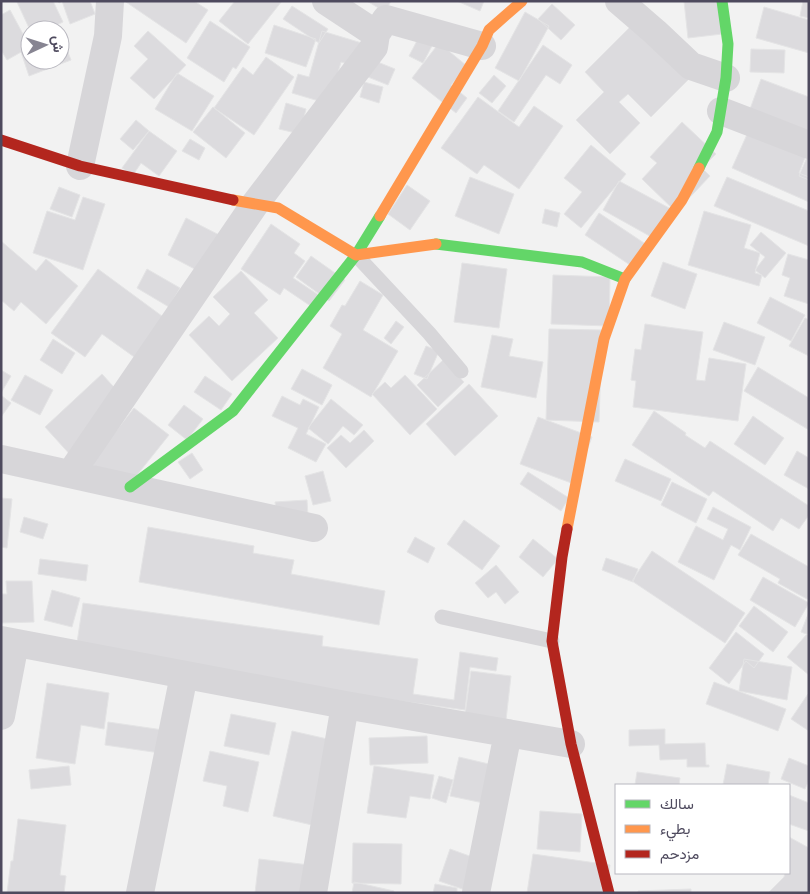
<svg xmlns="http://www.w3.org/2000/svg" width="810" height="894" viewBox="0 0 810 894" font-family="'Source Sans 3',Vazirmatn,sans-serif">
  <rect width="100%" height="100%" fill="#f2f2f2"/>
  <!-- building -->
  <path fill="#dcdbde" stroke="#e4e4e5" d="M19,1H53L63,22L46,30H30L17,2Z
    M58,1H90L95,14L70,24L62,1L59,3Z
    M194,1L208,10L186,43L126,2Z
    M235,1H282L248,44L219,21Z
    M367,1H391L385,12Z
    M457,1H484L480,11Z
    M684,1H719L722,34L688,38Z
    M803,1H809V18L800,16Z
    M552,4L575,25L561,40L538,19Z
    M292,6L328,29L319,43L283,19Z
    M764,7L809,20V53L756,38Z
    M10,10L30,47L7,60L1,50V15Z
    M525,12L549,26L519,81L495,68Z
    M210,21L250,47L236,69L233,67L224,82L187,58Z
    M636,21L691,77L651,117L628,94L619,102L640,123L610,154L576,120L604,92L585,72Z
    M274,25L316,39L306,67L265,53Z
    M148,31L186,65L154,99L130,78L148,59L134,46Z
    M322,31L365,44L358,67L341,62L329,104L292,93L298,74L309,77Z
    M420,35L434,42L423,63L409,56Z
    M60,37H62L71,60L29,76L21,52L30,49V60H60Z
    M439,43L467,66L451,85L467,98L456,113L412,78Z
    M543,45L572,65L560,84L546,75L514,122L498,111Z
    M751,49L785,50L784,73L750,72Z
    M266,57L294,77L254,135L214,108L243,67L253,75Z
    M375,61L395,69L388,85L368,77Z
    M177,73L214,96L192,131L155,109Z
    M494,75L506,86L492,103L479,93Z
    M761,79L809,97V141L746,120Z
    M364,82L383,87L379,103L360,97Z
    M478,97L519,127L534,106L563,126L519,189L484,165L477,174L441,148Z
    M286,103L306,109L300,134L279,129Z
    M213,107L245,133L226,158L193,132Z
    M136,120L149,131L133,150L120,139Z
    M682,122L716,154L702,168L710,176L676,212L642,179L657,163L650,157Z
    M749,130L806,155L799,173L809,177V202L732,168Z
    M149,131L177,151L159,176L141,163L133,175L122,168Z
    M190,139L205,148L199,160L182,151Z
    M591,145L626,174L581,228L564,214L582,192L564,178Z
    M808,155H809V180L799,176Z
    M470,177L514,194L499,234L455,216Z
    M727,177L809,211V246L714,206Z
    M619,181L671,209L655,239L603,210Z
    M407,185L430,201L410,230L388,214Z
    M59,187L80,195L72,217L50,209Z
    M83,197L105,204L83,270L33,253L47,211L75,220Z
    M545,209L560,213L557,227L542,223Z
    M704,211L751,225L744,248L760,253L755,273L762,275L759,286L688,265Z
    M599,213L647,245L633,267L585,235Z
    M186,218L227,239L208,276L168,255Z
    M271,224L300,244L294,253L305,261L293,278L323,298L315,309L284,288L280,295L241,269Z
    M761,232L786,253L765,278L755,270L765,257L750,245Z
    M1,241L36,271L46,259L78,286L46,324L21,302L14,311L1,300Z
    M788,254L809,260V304L784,296L790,278L782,275Z
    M311,256L345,280L329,301L296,277Z
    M663,262L697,274L685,309L651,296Z
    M462,263L507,269L499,328L454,322Z
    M98,269L166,319L137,359L102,334L85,357L51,333Z
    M147,269L180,288L169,307L137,288Z
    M241,271L268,300L254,313L278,338L232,381L189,335L209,316L219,326L230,314L213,297Z
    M553,275L610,277L609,326L551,324Z
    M360,281L383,295L363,330L398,351L371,397L323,368L342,334L330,326L342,305L345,306Z
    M770,297L805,315L791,341L757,323Z
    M805,318L809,320V356L789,346Z
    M396,321L404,327L391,344L384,338Z
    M724,322L765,337L755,365L713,350Z
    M645,324L703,332L696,380L705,381L709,358L746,364L738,421L633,407L636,381L631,380L635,349L641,350Z
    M549,329L602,330L599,422L546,420Z
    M492,335L513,339L509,356L543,362L536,398L481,387Z
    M53,339L75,353L62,374L40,360Z
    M426,346L439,351L427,379L414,374Z
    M443,360L464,382L438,407L417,385Z
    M758,367L809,398V430L744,391Z
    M302,369L332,385L322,405L291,389Z
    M1,370L11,376L1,393Z
    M102,374L131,406L74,459L45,427Z
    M25,375L53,390L40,415L11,400Z
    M405,375L437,409L410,435L372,394L385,382L391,388Z
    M205,376L232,394L221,410L194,392Z
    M469,384L498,416L455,456L426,424Z
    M2,396L11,403L1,417V398Z
    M282,396L300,405L303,399L319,407L306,434L326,444L316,462L288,448L298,428L272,416Z
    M331,399L363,425L354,435L343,426L328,444L308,428Z
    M184,405L203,419L187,440L168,425Z
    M134,408L169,435L125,490L91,463Z
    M654,411L686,433L685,435L705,448L710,441L809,506V515L799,529L781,518L773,531L713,491L709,496L632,445Z
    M753,416L784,438L765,465L734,444Z
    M538,417L592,437L574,484L520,464Z
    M364,430L374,441L346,468L327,448L341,435L350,443Z
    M797,451L809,458V489L784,475Z
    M192,453L203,470L190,479L178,462Z
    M625,459L671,479L661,501L615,481Z
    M323,471L331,501L313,505L305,476Z
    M528,472L569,498L561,511L520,484Z
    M672,482L707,499L696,523L661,505Z
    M1,498L12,499L7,548L1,547Z
    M307,500L308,516L277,519L275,502Z
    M713,507L751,527L740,550L731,545L714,580L678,562L696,526L723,540L728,529L707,519Z
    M24,517L48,524L43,539L20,532Z
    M464,520L500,546L482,570L447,544Z
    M148,527L254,546L253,553L294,560L291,574L385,591L379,625L139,582Z
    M751,534L809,567V596L807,599L778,583L780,579L738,555Z
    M415,537L435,548L428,563L407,552Z
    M533,539L558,559L543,577L519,557Z
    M652,551L745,613L725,643L632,581Z
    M606,558L638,569L633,582L602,570Z
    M40,559L88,565L86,581L38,574Z
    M496,565L519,592L505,604L496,592L488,598L475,583Z
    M763,577L809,603L795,627L750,600Z
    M6,581H32L34,622L1,623V594H7Z
    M52,590L80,598L72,627L44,620Z
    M83,603L323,636L322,646L418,659L413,694L454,700L460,652L498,658L496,671L470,667L465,710L75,656Z
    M754,606L788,632L773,652L739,626Z
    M809,612V635L801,632Z
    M736,632L764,654L754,668L746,661L729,684L709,668Z
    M807,634L809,635V675L787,657Z
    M744,659L792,667L787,700L739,691Z
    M471,671L511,676L506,720L465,715Z
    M714,682L786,709L778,731L706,704Z
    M47,683L109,693L104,729L81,725L75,764L36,758Z
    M808,694L809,695V731L791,719Z
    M231,714L276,723L269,755L224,746Z
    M108,722L170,731L167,754L105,745Z
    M665,729V744L705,743L706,765H709V767H687V759L660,760L659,745L629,746V730Z
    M292,731L345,743L325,828L273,816Z
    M427,736L428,763L370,765L369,738Z
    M210,751L259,762L248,812L223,806L227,786L203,781Z
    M459,757L506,768L498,806L450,796Z
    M789,758L809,766V780L805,789L781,779Z
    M727,764L770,772L768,785H723Z
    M69,766L71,785L31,789L29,770Z
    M374,766L434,775L430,799L410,796L406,818L367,813Z
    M637,772L680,778L679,785H635Z
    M439,776L453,780L446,803L432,798Z
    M789,795L809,803V831L789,824Z
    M540,811L582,814L580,852L537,849Z
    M18,819L66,825L60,875L66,876L64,893H7L11,861H13Z
    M789,837L809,848V893H768L784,877L785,873H789Z
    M353,843L402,844L401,884L352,883Z
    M450,849L486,862L474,893L439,881Z
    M533,854L610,865L606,893H527Z
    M259,859L309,865L306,893H255Z
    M354,882L394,891V893H352Z
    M435,884L457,888V893H433Z
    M691,889V893H638V891Z"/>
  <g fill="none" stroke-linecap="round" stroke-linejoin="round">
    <!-- lane -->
    <path stroke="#d7d6d9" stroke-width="15" d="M356,255L429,333L461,371
      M442,617L552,641"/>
    <!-- street -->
    <path stroke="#d7d6d9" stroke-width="28" d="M619,1L655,32L691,66L726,78
      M376,34L386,19L482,46
      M721,111L809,145
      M80,166L108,36L110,1
      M1,459L314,528
      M71,473L255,204L374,47L376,34L326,1
      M1,640L345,705L571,744
      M1,716L15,643
      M140,893L184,675
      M313,893L345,705
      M476,893L508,733"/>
    <!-- fast -->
    <path stroke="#63d668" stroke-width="11" d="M699,168L717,132L726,78L728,44L722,1
      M436,244L582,262L625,279
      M130,487L233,411L356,255L380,216"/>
    <!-- slow -->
    <path stroke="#ff974d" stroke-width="11" d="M233,200L278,208L356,255L436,244
      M380,216L482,46L489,30L522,1
      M567,529L604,339L625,279L682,200L699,168"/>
    <!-- jam -->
    <path stroke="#b3261e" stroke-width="11" d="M1,140L80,166L233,200
      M567,529L562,557L552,641L571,744L609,893"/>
  </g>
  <!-- border -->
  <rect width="810" height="894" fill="none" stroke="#4e4a5e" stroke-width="5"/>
  <!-- legend -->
  <rect x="615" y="784" width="175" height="90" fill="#ffffff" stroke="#b8b7bf"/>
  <rect x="625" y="800" width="25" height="8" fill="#63d668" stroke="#b8b7bf"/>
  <text x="660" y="809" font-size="15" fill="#4e4a5e">سالك</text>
  <rect x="625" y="825" width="25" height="8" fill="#ff974d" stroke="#b8b7bf"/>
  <text x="660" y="834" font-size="15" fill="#4e4a5e">بطيء</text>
  <rect x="625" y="850" width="25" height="8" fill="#b3261e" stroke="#b8b7bf"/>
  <text x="660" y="859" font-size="15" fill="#4e4a5e">مزدحم</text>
  <!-- north arrow -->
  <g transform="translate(45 45) rotate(86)"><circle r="24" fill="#ffffff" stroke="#b8b7bf"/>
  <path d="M0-4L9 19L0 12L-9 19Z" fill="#878592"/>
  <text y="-8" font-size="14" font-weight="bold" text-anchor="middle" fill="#4e4a5e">ش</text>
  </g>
</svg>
